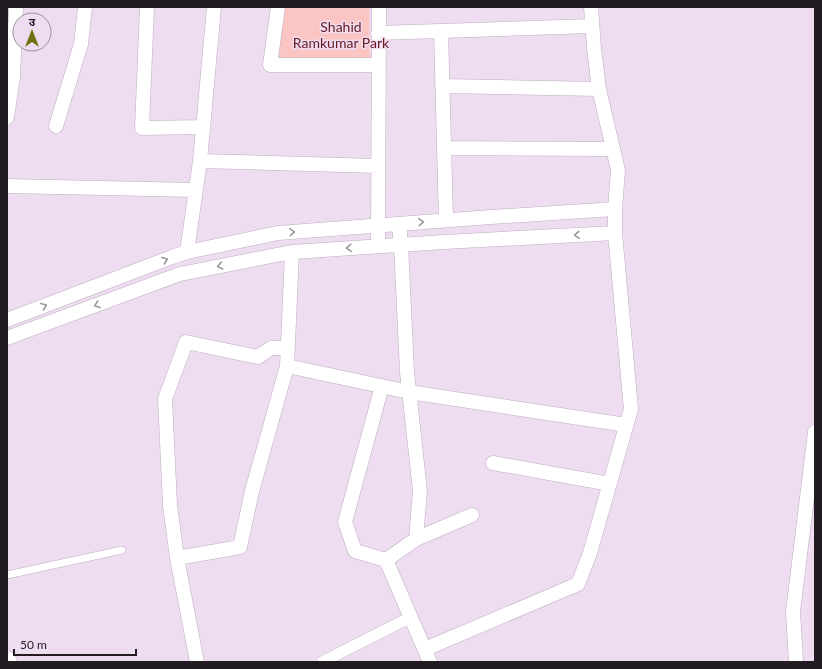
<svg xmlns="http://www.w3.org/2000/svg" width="822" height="669" viewBox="0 0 822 669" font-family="Lato,'Noto Sans Devanagari',sans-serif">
  <rect width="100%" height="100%" fill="#eedcf0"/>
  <!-- green -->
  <path fill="#fbc5c3" d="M283,7H369L370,63L280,59L278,50Z"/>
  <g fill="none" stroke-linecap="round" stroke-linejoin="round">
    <defs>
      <path id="service" d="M7,575L122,550"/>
      <path id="pedestrian" d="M322,662L411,617"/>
      <path id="minor" d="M147,7L142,128L203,127
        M278,7L270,65H378
        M441,31L446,220
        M378,33L592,26
        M442,86L599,89
        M7,117L13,77L16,7
        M56,126L81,44L85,7
        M444,148L613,149
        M200,161L378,166
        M7,186L196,190
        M378,246L379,7
        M187,252L200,161L214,7
        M7,320L172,257L187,252L278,233L491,217L615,209
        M7,338L180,274L292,252L444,242L615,233
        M287,366L409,392L626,425
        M382,386L345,522L355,551L386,560L416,539L420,491L407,372L401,245L399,224
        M493,463L610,484
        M416,539L472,515
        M177,558L240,547L252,491L287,366L292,252
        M386,560L430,662
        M425,649L578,584L590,553L631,409L615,233V209L618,170L599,89L594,48L591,7
        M197,662L177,558L170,505L165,399L186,342L258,357L271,348H288
        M796,662L793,612L815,432"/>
      <path id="tertiary" d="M7,660L8,662"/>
    </defs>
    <!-- service casing -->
    <use href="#service" stroke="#beadc1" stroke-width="8"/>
    <!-- pedestrian casing -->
    <use href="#pedestrian" stroke="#beadc1" stroke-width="12"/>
    <!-- minor casing -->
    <use href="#minor" stroke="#beadc1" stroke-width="15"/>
    <!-- tertiary casing -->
    <use href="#tertiary" stroke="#beadc1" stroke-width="19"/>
    <!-- service -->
    <use href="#service" stroke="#fff" stroke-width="7"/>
    <!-- pedestrian -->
    <use href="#pedestrian" stroke="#fff" stroke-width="11"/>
    <!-- minor -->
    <use href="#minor" stroke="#fff" stroke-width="14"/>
    <!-- tertiary -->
    <use href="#tertiary" stroke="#fff" stroke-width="18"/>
  </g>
  <!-- one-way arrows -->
  <defs><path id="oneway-chevron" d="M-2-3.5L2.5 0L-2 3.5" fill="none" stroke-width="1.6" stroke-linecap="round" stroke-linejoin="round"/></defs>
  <g stroke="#9c989c">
    <use href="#oneway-chevron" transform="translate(421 222) rotate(-4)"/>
    <use href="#oneway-chevron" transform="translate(292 232) rotate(-4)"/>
    <use href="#oneway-chevron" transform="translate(577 235) rotate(177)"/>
    <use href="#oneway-chevron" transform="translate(349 248) rotate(176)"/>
    <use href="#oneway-chevron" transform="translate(165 260) rotate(-21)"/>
    <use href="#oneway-chevron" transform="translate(220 266) rotate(169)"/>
    <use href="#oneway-chevron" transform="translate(97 305) rotate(160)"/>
    <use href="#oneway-chevron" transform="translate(44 306) rotate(-21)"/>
  </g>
  <g text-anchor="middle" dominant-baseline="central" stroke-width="3" stroke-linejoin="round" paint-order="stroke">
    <!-- park labels -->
    <g font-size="14" fill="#69181f" stroke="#eedcf0">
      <text x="341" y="26">Shahid<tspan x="341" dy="16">Ramkumar Park</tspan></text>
    </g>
  </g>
  <!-- border -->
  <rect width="822" height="669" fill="none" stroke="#221b22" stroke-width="16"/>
  <!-- north arrow -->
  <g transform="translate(32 32)"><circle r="19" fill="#eedcf0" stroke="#9c8f9e"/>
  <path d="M0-3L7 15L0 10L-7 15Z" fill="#716f10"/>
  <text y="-6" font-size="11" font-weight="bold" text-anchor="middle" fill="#221b22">उ</text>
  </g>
  <!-- scale -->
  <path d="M14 649v6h122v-6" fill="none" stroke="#221b22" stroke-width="2"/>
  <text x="20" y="649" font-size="12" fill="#221b22" stroke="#eedcf0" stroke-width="3" paint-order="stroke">50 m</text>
</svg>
